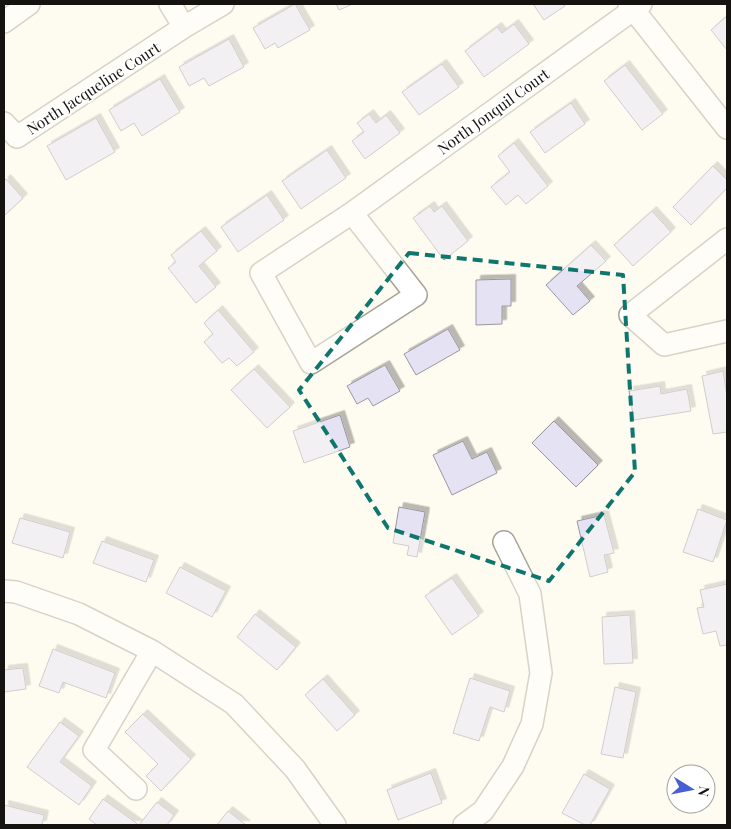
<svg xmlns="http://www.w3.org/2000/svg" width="731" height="829" viewBox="0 0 731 829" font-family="'Playfair Display',serif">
  <defs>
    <filter id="shadow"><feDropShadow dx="4.5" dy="-4.5" stdDeviation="0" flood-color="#0004"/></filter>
  </defs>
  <rect width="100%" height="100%" fill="#fefbf1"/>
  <!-- building -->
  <path fill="#e5e3f3" stroke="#9897a0" filter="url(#shadow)" d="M295,4L310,30L278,48L275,43L265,49L253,28Z
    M336,4H353L339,10Z
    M533,4H564L565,6L544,20Z
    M727,16V50L711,30Z
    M514,24L529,44L484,77L465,51L497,27L502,33Z
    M229,39L244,67L209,86L204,78L189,86L179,67Z
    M442,64L459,87L419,115L402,92Z
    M625,65L663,114L642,130L604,81Z
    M160,79L180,112L142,136L134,123L121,131L109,110Z
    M571,103L585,124L545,153L530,132Z
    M369,114L376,123L386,115L400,133L365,159L352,141L364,132L357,123Z
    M96,118L115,152L66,180L47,146Z
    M514,143L548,186L526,204L518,195L506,205L491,187L510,172L498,156Z
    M327,150L346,178L301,209L282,181Z
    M713,166L727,180V188L691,225L673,207Z
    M6,179L23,198L4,216V181Z
    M267,195L284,220L238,252L221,227Z
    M430,206L434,212L442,206L468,241L444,260L413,218Z
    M652,211L671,232L633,266L614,245Z
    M201,231L217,251L199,266L216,287L196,303L168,268L176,262L171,255Z
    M591,245L606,261L577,286L590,301L573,315L546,285Z
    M511,279V306H502V324L476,325V280Z
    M218,310L254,352L237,366L229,358L222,363L204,342L213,334L204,323Z
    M448,329L460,350L416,375L404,354Z
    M385,365L400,391L373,406L368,398L357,404L347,386Z
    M254,369L290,407L267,428L231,390Z
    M723,371L727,396V432L713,434L702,376Z
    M660,386L661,394L687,389L691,411L634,420L629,391Z
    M340,415L350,447L304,463L293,431Z
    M554,421L598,465L576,487L532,443Z
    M463,441L472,459L487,452L497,473L452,495L433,455Z
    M399,507L425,512L417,557L407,555L409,546L393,543Z
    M698,509L727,520L713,562L683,552Z
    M604,515L614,553L604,555L608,572L590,577L577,521Z
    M20,518L70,532L63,558L12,543Z
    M102,541L154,560L146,582L93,563Z
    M180,567L226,591L212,617L166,593Z
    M452,578L479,616L452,635L425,596Z
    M727,584V645L720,646L716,631L703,634L697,608L704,607L700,590Z
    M255,614L296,647L277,670L237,637Z
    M630,615L633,663L604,664L602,617Z
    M53,649L115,673L106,698L63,682L59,693L39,686Z
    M23,668L26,689L4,692V670Z
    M470,678L510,691L504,712L490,707L479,741L453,733Z
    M323,679L355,715L337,731L305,695Z
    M615,687L636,692L623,758L601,754Z
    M143,714L191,759L161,791L146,776L158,764L125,732Z
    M60,722L79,736L60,762L92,786L79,805L27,767Z
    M431,773L442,803L398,820L387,790Z
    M584,774L610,789L590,825H585L562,813Z
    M103,799L139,825H97L89,819Z
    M157,802L174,815L167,825H139Z
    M4,805L44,815L42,825H4Z
    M228,811L246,825H217Z"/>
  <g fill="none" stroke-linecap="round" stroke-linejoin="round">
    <defs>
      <path id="minor" d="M629,4L727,128
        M4,22L29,4
        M184,27L223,4
        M4,123L17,137L184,27L170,4
        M352,213L416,295L311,363L261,273L352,213L641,4
        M727,239L630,315L664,345L727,331
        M4,591L16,592L79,614L152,651L234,704L295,769L335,825
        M136,789L94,750L152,651
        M464,825L483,811L513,766L532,724L541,673L530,594L504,542"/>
    </defs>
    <!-- minor casing -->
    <use href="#minor" stroke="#a6a399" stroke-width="24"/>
    <!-- minor -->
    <use href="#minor" stroke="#fff" stroke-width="21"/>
  </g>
  <!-- marked area -->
  <path d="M0 0H731V829H0ZM409,253L623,275L635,472L549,581L388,528L299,390Z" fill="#fefbf1" fill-opacity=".55" fill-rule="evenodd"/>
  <path fill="none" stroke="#0f766e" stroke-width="4" stroke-dasharray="10 6" stroke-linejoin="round" d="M409,253L623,275L635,472L549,581L388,528L299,390Z"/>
  <g text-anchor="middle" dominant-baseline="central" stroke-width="4" stroke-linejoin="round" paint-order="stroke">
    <!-- street labels -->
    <g font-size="15" fill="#141310" stroke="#fff">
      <text transform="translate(93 88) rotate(-33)">North Jacqueline Court</text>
      <text transform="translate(493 111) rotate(-36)">North Jonquil Court</text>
    </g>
  </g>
  <!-- border -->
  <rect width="731" height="829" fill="none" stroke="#141310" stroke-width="10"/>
  <!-- north arrow -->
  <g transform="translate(691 789) rotate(100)"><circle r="24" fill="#ffffff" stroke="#a1a19f"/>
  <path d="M0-4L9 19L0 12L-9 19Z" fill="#465fd3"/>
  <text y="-8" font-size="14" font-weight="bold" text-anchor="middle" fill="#141310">N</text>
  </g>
</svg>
